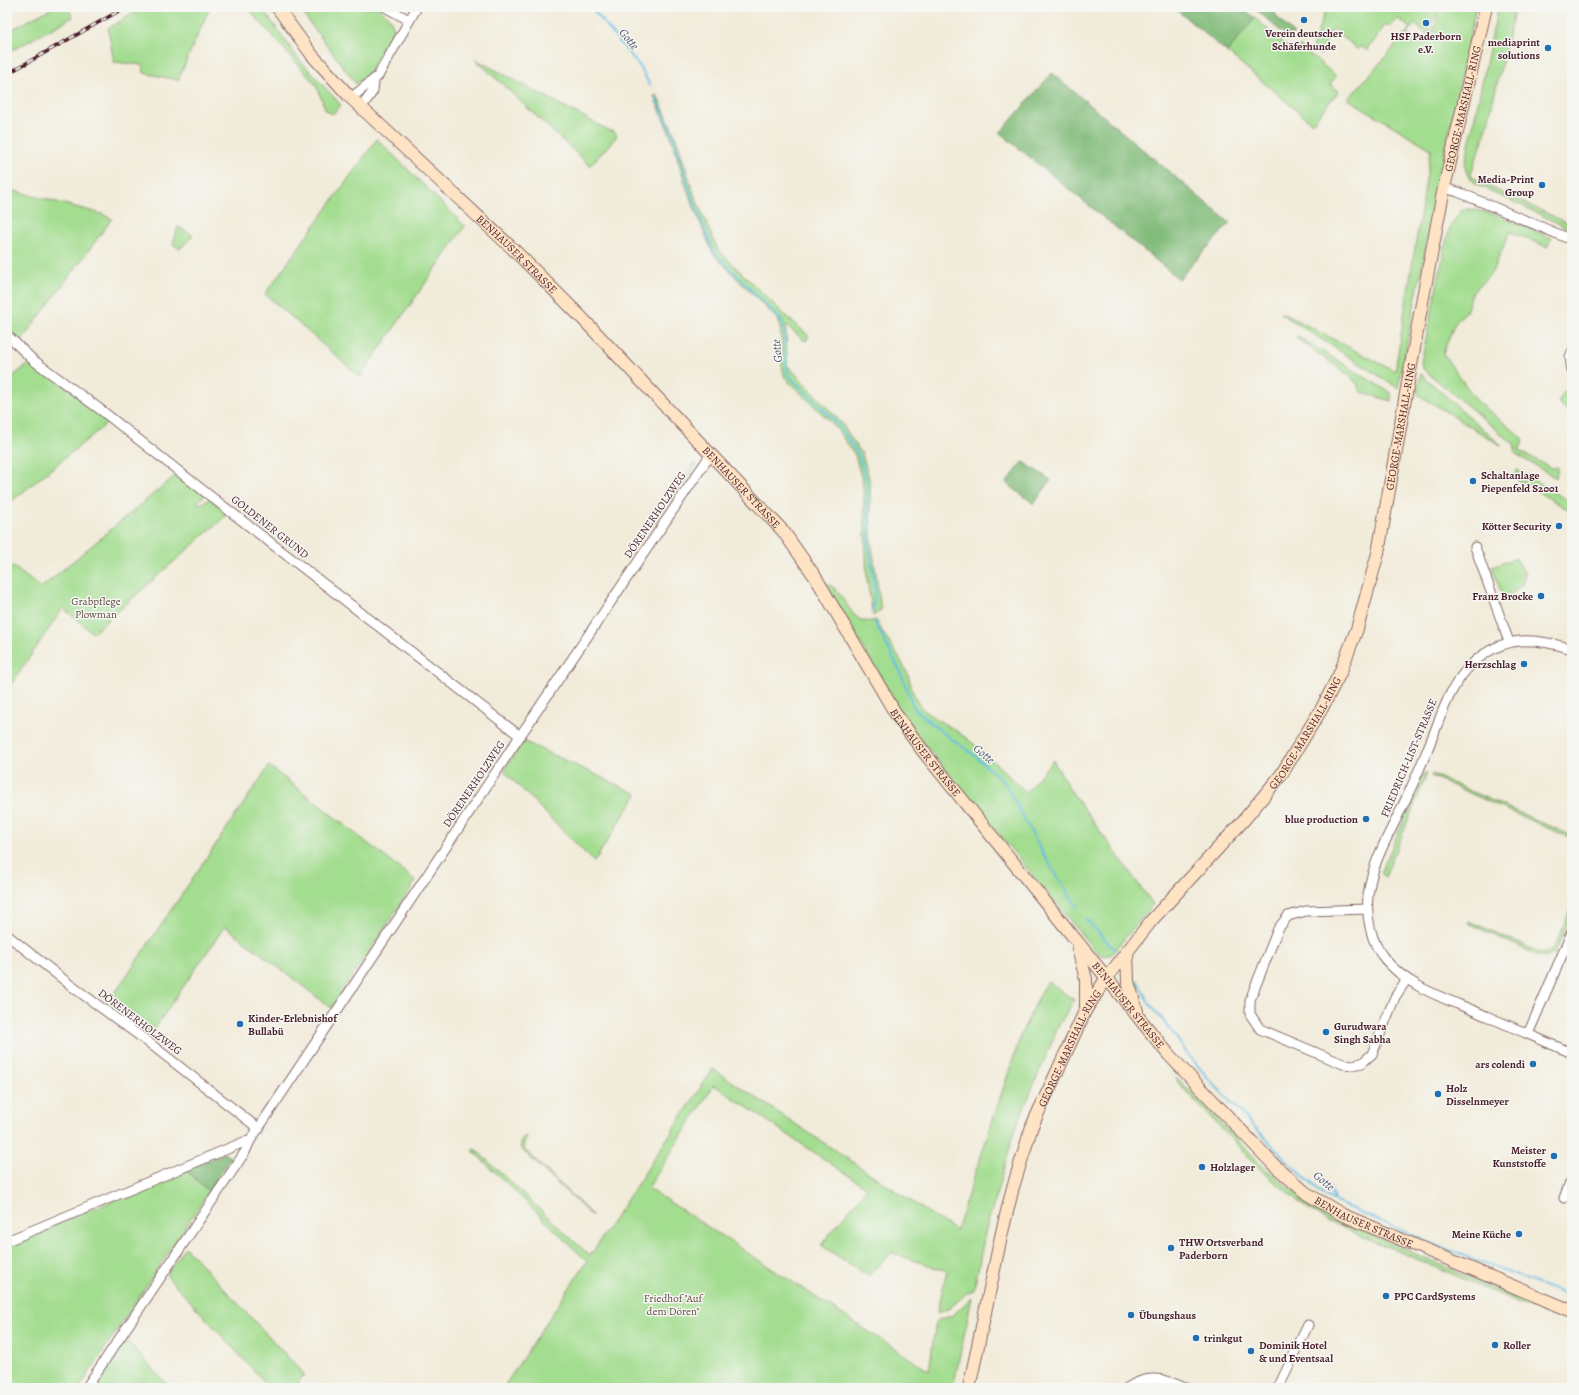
<svg xmlns="http://www.w3.org/2000/svg" width="1579" height="1395" viewBox="0 0 1579 1395" font-family="Alegreya,serif">
  <rect width="100%" height="100%" fill="#f6f6f2"/>
  <filter id="ink" filterUnits="userSpaceOnUse"><feTurbulence type="fractalNoise" baseFrequency=".025" numOctaves="2"/><feDisplacementMap in="SourceGraphic" scale="8" xChannelSelector="R" yChannelSelector="G"/><feConvolveMatrix kernelMatrix="1 2 1 2 8 2 1 2 1" color-interpolation-filters="sRGB"/></filter>
  <filter id="wash" filterUnits="userSpaceOnUse"><feTurbulence type="fractalNoise" baseFrequency=".012" numOctaves="4" result="noise"/><feDisplacementMap in="SourceGraphic" scale="16" xChannelSelector="R" yChannelSelector="G"/><feGaussianBlur stdDeviation="0.9" result="paint"/><feColorMatrix in="noise" values="0 0 0 0 0 0 0 0 0 0 0 0 0 0 0 0 0 1.4 0 .05"/><feComposite in="paint" operator="in"/></filter>
  <g filter="url(#wash)">
    <rect width="100%" height="100%" fill="#f1ebd9"/>
    <!-- green -->
    <path fill="#a3dd8f" stroke="#767e5d" fill-rule="evenodd" d="M54,7H67L73,17L7,53V32Z
      M145,7H210L178,80L144,73L143,65L114,62L108,28Z
      M247,7H261L298,58L341,105L333,114L326,111L316,85Z
      M298,7H376C385,12 392,19 394,29L368,74L356,84Z
      M1326,7H1476L1438,185L1398,388L1280,313L1285,314L1395,371L1431,149L1348,99L1411,28L1398,19L1391,26L1385,25L1372,44L1369,45L1367,51L1361,46L1358,50L1333,28L1320,55L1312,49ZM1437,14L1439,15L1435,27L1424,44L1406,34L1415,24L1426,35L1431,29L1429,27L1435,19Z
      M1498,7H1515L1486,131L1471,173L1472,176L1481,183L1572,225V230L1478,185C1470,179 1465,174 1465,164Z
      M1255,18L1288,48L1301,47L1336,76L1330,84L1339,91L1312,123L1227,52Z
      M475,59L610,131H614L617,136L590,166Z
      M657,95L675,135L694,194L718,250L789,319L808,335V339L805,341L786,325L787,365L840,421L862,454L870,481L871,539L881,610L873,616L867,579L863,484L855,455L834,425L785,378L782,366L781,335L779,321L713,254L689,195L671,137L654,96Z
      M377,139L465,226L360,377L265,294Z
      M7,189L102,214L112,219L21,341L7,328Z
      M1467,209L1492,213L1552,238L1547,247L1510,232L1491,274L1472,293L1466,312L1458,319L1453,327L1443,354L1477,401L1524,439L1519,451L1552,468L1558,467L1556,478L1516,454L1514,444L1424,370L1421,363L1447,237L1451,225L1460,213L1461,210Z
      M178,227L193,235L180,249L173,244Z
      M1297,336L1391,393V401L1361,392L1357,384L1350,376L1296,338Z
      M32,361L110,421L7,505V381Z
      M1421,374L1502,446L1417,394Z
      M1566,389L1572,395V415L1558,402Z
      M694,463L697,465L671,502L668,500Z
      M1517,470L1572,503V512L1513,477Z
      M177,474L205,495L197,502L200,504L210,499L229,513L93,633L63,608L7,690V562L41,588Z
      M1516,558L1525,574L1522,585L1504,601L1492,567Z
      M825,583C843,588 848,617 864,621C867,622 872,621 876,620C885,638 898,654 907,672C911,683 912,696 920,706C930,718 945,723 958,732C982,749 1004,772 1026,792L1053,760L1071,791L1153,904L1112,954C1105,957 1101,956 1095,951L926,746L902,714Z
      M523,741L637,794L594,862L504,771Z
      M269,766L416,881L331,1008L225,926L148,1038L106,1006Z
      M1425,773L1427,774L1385,877L1381,873L1421,778Z
      M1432,774L1572,836V839L1431,776Z
      M1572,907V915L1554,955L1541,957L1468,923L1469,921L1541,953L1553,950Z
      M1046,982H1049L1074,1000L1059,1025L1016,1127L985,1233L974,1290L967,1293L950,1308L937,1313L947,1271L892,1253L868,1276L821,1245L867,1188L714,1085L648,1188L929,1371L936,1321L953,1315L972,1297L953,1388H503L587,1261L473,1151L475,1149L590,1256L713,1069L956,1231L1022,1032Z
      M1176,1078L1182,1083L1266,1169L1303,1199L1335,1219L1543,1309L1547,1313L1546,1314L1329,1222L1300,1203L1262,1171L1179,1084Z
      M526,1136L527,1138L524,1144V1149L592,1215V1216L521,1149L520,1143L524,1137Z
      M185,1170L209,1191L79,1388H7V1245Z
      M185,1247L304,1374L295,1388H270L166,1275Z
      M125,1339L170,1388H92L105,1368L111,1374L106,1368Z"/>
    <!-- forest -->
    <path fill="#82bc7a" stroke="#666e52" d="M1173,7H1242L1255,18L1227,52Z
      M1253,7H1274L1276,16L1294,34L1285,35Z
      M1052,73L1230,223L1179,279L1000,133Z
      M1023,462L1051,480L1034,504L1006,483Z
      M224,1153L231,1158L209,1191L185,1170Z"/>
    <g fill="none" stroke-linecap="round" stroke-linejoin="round">
      <!-- stream -->
      <path stroke="#68bde4" stroke-width="2" d="M591,7L641,68L650,86
        M656,98L673,136L691,194L714,252L783,322L788,375L837,423L858,454L867,482L868,539L875,589L873,612
        M874,621L900,671L914,708L942,732L974,755L1005,783L1043,854L1077,907
        M1085,918L1114,949
        M1137,980L1149,1003L1171,1030L1186,1052L1208,1078L1291,1165L1324,1195L1336,1202L1433,1244L1572,1297
        M1327,1184L1335,1201"/>
    </g>
  </g>
  <g filter="url(#ink)">
    <g fill="none" stroke-linecap="round" stroke-linejoin="round">
      <defs>
        <path id="street" d="M385,7L409,20
          M351,98L378,76L417,7
          M361,108L373,91L374,81
          M1444,188L1458,192L1572,240
          M7,335L33,360L101,410L209,495L520,736
          M1572,352L1570,357L1572,371
          M1475,547L1509,642
          M1572,649C1534,637 1504,635 1473,663C1452,682 1443,710 1433,736C1425,755 1418,774 1409,792C1394,827 1372,858 1368,896C1366,917 1371,942 1384,958C1409,989 1451,1000 1486,1016C1515,1028 1543,1041 1572,1053
          M1367,909L1306,911L1288,916L1278,929L1250,1000V1014L1260,1029L1343,1064L1353,1065L1362,1063L1372,1054L1395,997L1407,979
          M7,935L73,987L148,1042L259,1129
          M1528,1034L1572,932
          M1564,1198L1572,1177
          M7,1241L244,1142L250,1141
          M86,1388L245,1152L250,1141L520,736L711,454
          M1127,1388C1148,1374 1164,1378 1185,1388
          M1278,1388L1308,1325"/>
        <g id="secondary">
          <path id="s1" d="M277,7L312,55L351,98L513,249L582,318L783,531L816,578L897,716L923,751L1169,1055L1273,1164L1306,1193L1343,1215L1572,1311"/>
          <path d="M1078,949L1086,979V1007"/>
          <path d="M1127,951L1128,982L1137,1011"/>
          <path id="s2" d="M969,1388L1002,1232L1013,1187L1032,1126L1086,1009L1106,979L1151,921L1243,821L1281,775L1322,708L1340,673L1357,629L1378,553L1423,297L1444,188L1486,7"/>
        </g>
      </defs>
      <!-- street casing -->
      <use href="#street" stroke="#846668" stroke-width="11"/>
      <!-- secondary casing -->
      <use href="#secondary" stroke="#846668" stroke-width="14"/>
      <!-- street -->
      <use href="#street" stroke="#fff" stroke-width="9"/>
      <!-- secondary -->
      <use href="#secondary" stroke="#fee4c5" stroke-width="12"/>
      <defs>
        <path id="rail" d="M7,74L126,7"/>
      </defs>
      <!-- rail casing -->
      <use href="#rail" stroke="#4a1f2b" stroke-width="3.5"/>
      <!-- rail -->
      <use href="#rail" stroke="#f6f6f2" stroke-width="2" stroke-dasharray="6" stroke-linecap="butt"/>
    </g>
  </g>
  <!-- markers -->
  <g fill="#1f6fb2" stroke="#f6f6f2" stroke-width="1.5">
    <circle cx="1304" cy="20" r="4"/>
    <circle cx="1426" cy="23" r="4"/>
    <circle cx="1548" cy="48" r="4"/>
    <circle cx="1542" cy="185" r="4"/>
    <circle cx="1473" cy="481" r="4"/>
    <circle cx="1559" cy="526" r="4"/>
    <circle cx="1541" cy="596" r="4"/>
    <circle cx="1524" cy="664" r="4"/>
    <circle cx="1366" cy="819" r="4"/>
    <circle cx="240" cy="1024" r="4"/>
    <circle cx="1326" cy="1032" r="4"/>
    <circle cx="1533" cy="1064" r="4"/>
    <circle cx="1438" cy="1094" r="4"/>
    <circle cx="1554" cy="1156" r="4"/>
    <circle cx="1202" cy="1167" r="4"/>
    <circle cx="1519" cy="1234" r="4"/>
    <circle cx="1171" cy="1248" r="4"/>
    <circle cx="1386" cy="1296" r="4"/>
    <circle cx="1131" cy="1315" r="4"/>
    <circle cx="1196" cy="1338" r="4"/>
    <circle cx="1495" cy="1345" r="4"/>
    <circle cx="1251" cy="1351" r="4"/>
  </g>
  <g text-anchor="middle" dominant-baseline="central" stroke-width="3" stroke-linejoin="round" paint-order="stroke">
    <!-- poi labels -->
    <g font-size="11" font-weight="bold" fill="#4a1f2b" stroke="#f6f6f2" text-anchor="start">
      <text x="1304" y="33" text-anchor="middle">Verein deutscher<tspan x="1304" dy="13">Schäferhunde</tspan></text>
      <text x="1426" y="36" text-anchor="middle">HSF Paderborn<tspan x="1426" dy="13">e.V.</tspan></text>
      <text x="1540" y="42" text-anchor="end">mediaprint<tspan x="1540" dy="13">solutions</tspan></text>
      <text x="1534" y="179" text-anchor="end">Media‑Print<tspan x="1534" dy="13">Group</tspan></text>
      <text x="1481" y="475">Schaltanlage<tspan x="1481" dy="13">Piepenfeld S2001</tspan></text>
      <text x="1551" y="526" text-anchor="end">Kötter Security</text>
      <text x="1533" y="596" text-anchor="end">Franz Brocke</text>
      <text x="1516" y="664" text-anchor="end">Herzschlag</text>
      <text x="1358" y="819" text-anchor="end">blue production</text>
      <text x="248" y="1018">Kinder-Erlebnishof<tspan x="248" dy="13">Bullabü</tspan></text>
      <text x="1334" y="1026">Gurudwara<tspan x="1334" dy="13">Singh Sabha</tspan></text>
      <text x="1525" y="1064" text-anchor="end">ars colendi</text>
      <text x="1446" y="1088">Holz<tspan x="1446" dy="13">Disselnmeyer</tspan></text>
      <text x="1546" y="1150" text-anchor="end">Meister<tspan x="1546" dy="13">Kunststoffe</tspan></text>
      <text x="1210" y="1167">Holzlager</text>
      <text x="1511" y="1234" text-anchor="end">Meine Küche</text>
      <text x="1179" y="1242">THW Ortsverband<tspan x="1179" dy="13">Paderborn</tspan></text>
      <text x="1394" y="1296">PPC CardSystems</text>
      <text x="1139" y="1315">Übungshaus</text>
      <text x="1204" y="1338">trinkgut</text>
      <text x="1259" y="1345">Dominik Hotel<tspan x="1259" dy="13">&amp; und Eventsaal</tspan></text>
      <text x="1503" y="1345">Roller</text>
    </g>
    <!-- street labels -->
    <g font-size="11" fill="#4a1f2b" stroke="#f6f6f2">
      <text stroke="none"><textPath href="#s2" startOffset="1400">GEORGE-MARSHALL-RING</textPath></text>
      <text stroke="none"><textPath href="#s1" startOffset="345">BENHAUSER STRASSE</textPath></text>
      <text stroke="none"><textPath href="#s2" startOffset="1076">GEORGE-MARSHALL-RING</textPath></text>
      <text stroke="none"><textPath href="#s1" startOffset="669">BENHAUSER STRASSE</textPath></text>
      <text transform="translate(655 515) rotate(-56)">DÖRENERHOLZWEG</text>
      <text transform="translate(270 527) rotate(38)">GOLDENER GRUND</text>
      <text stroke="none"><textPath href="#s2" startOffset="752">GEORGE-MARSHALL-RING</textPath></text>
      <text stroke="none"><textPath href="#s1" startOffset="993">BENHAUSER STRASSE</textPath></text>
      <text transform="translate(1409 758) rotate(-67)">FRIEDRICH-LIST-STRASSE</text>
      <text transform="translate(474 784) rotate(-56)">DÖRENERHOLZWEG</text>
      <text stroke="none"><textPath href="#s1" startOffset="1317">BENHAUSER STRASSE</textPath></text>
      <text transform="translate(140 1022) rotate(37)">DÖRENERHOLZWEG</text>
      <text stroke="none"><textPath href="#s2" startOffset="356">GEORGE-MARSHALL-RING</textPath></text>
      <text stroke="none"><textPath href="#s1" startOffset="1641">BENHAUSER STRASSE</textPath></text>
    </g>
    <!-- park labels -->
    <g font-size="11" fill="#604e44" stroke="#f6f6f2">
      <text x="96" y="601">Grabpflege<tspan x="96" dy="13">Plowman</tspan></text>
      <text x="673" y="1298">Friedhof "Auf<tspan x="673" dy="13">dem Dören"</tspan></text>
    </g>
    <!-- water labels -->
    <g font-size="12" font-style="italic" fill="#54566c" stroke="#f6f6f2">
      <text transform="translate(629 39) rotate(51)">Gotte</text>
      <text transform="translate(777 351) rotate(-95)">Gotte</text>
      <text transform="translate(984 754) rotate(40)">Gotte</text>
      <text transform="translate(1324 1181) rotate(40)">Gotte</text>
    </g>
  </g>
  <!-- margin -->
  <rect width="1579" height="1395" fill="none" stroke="#f6f6f2" stroke-width="24"/>
</svg>
